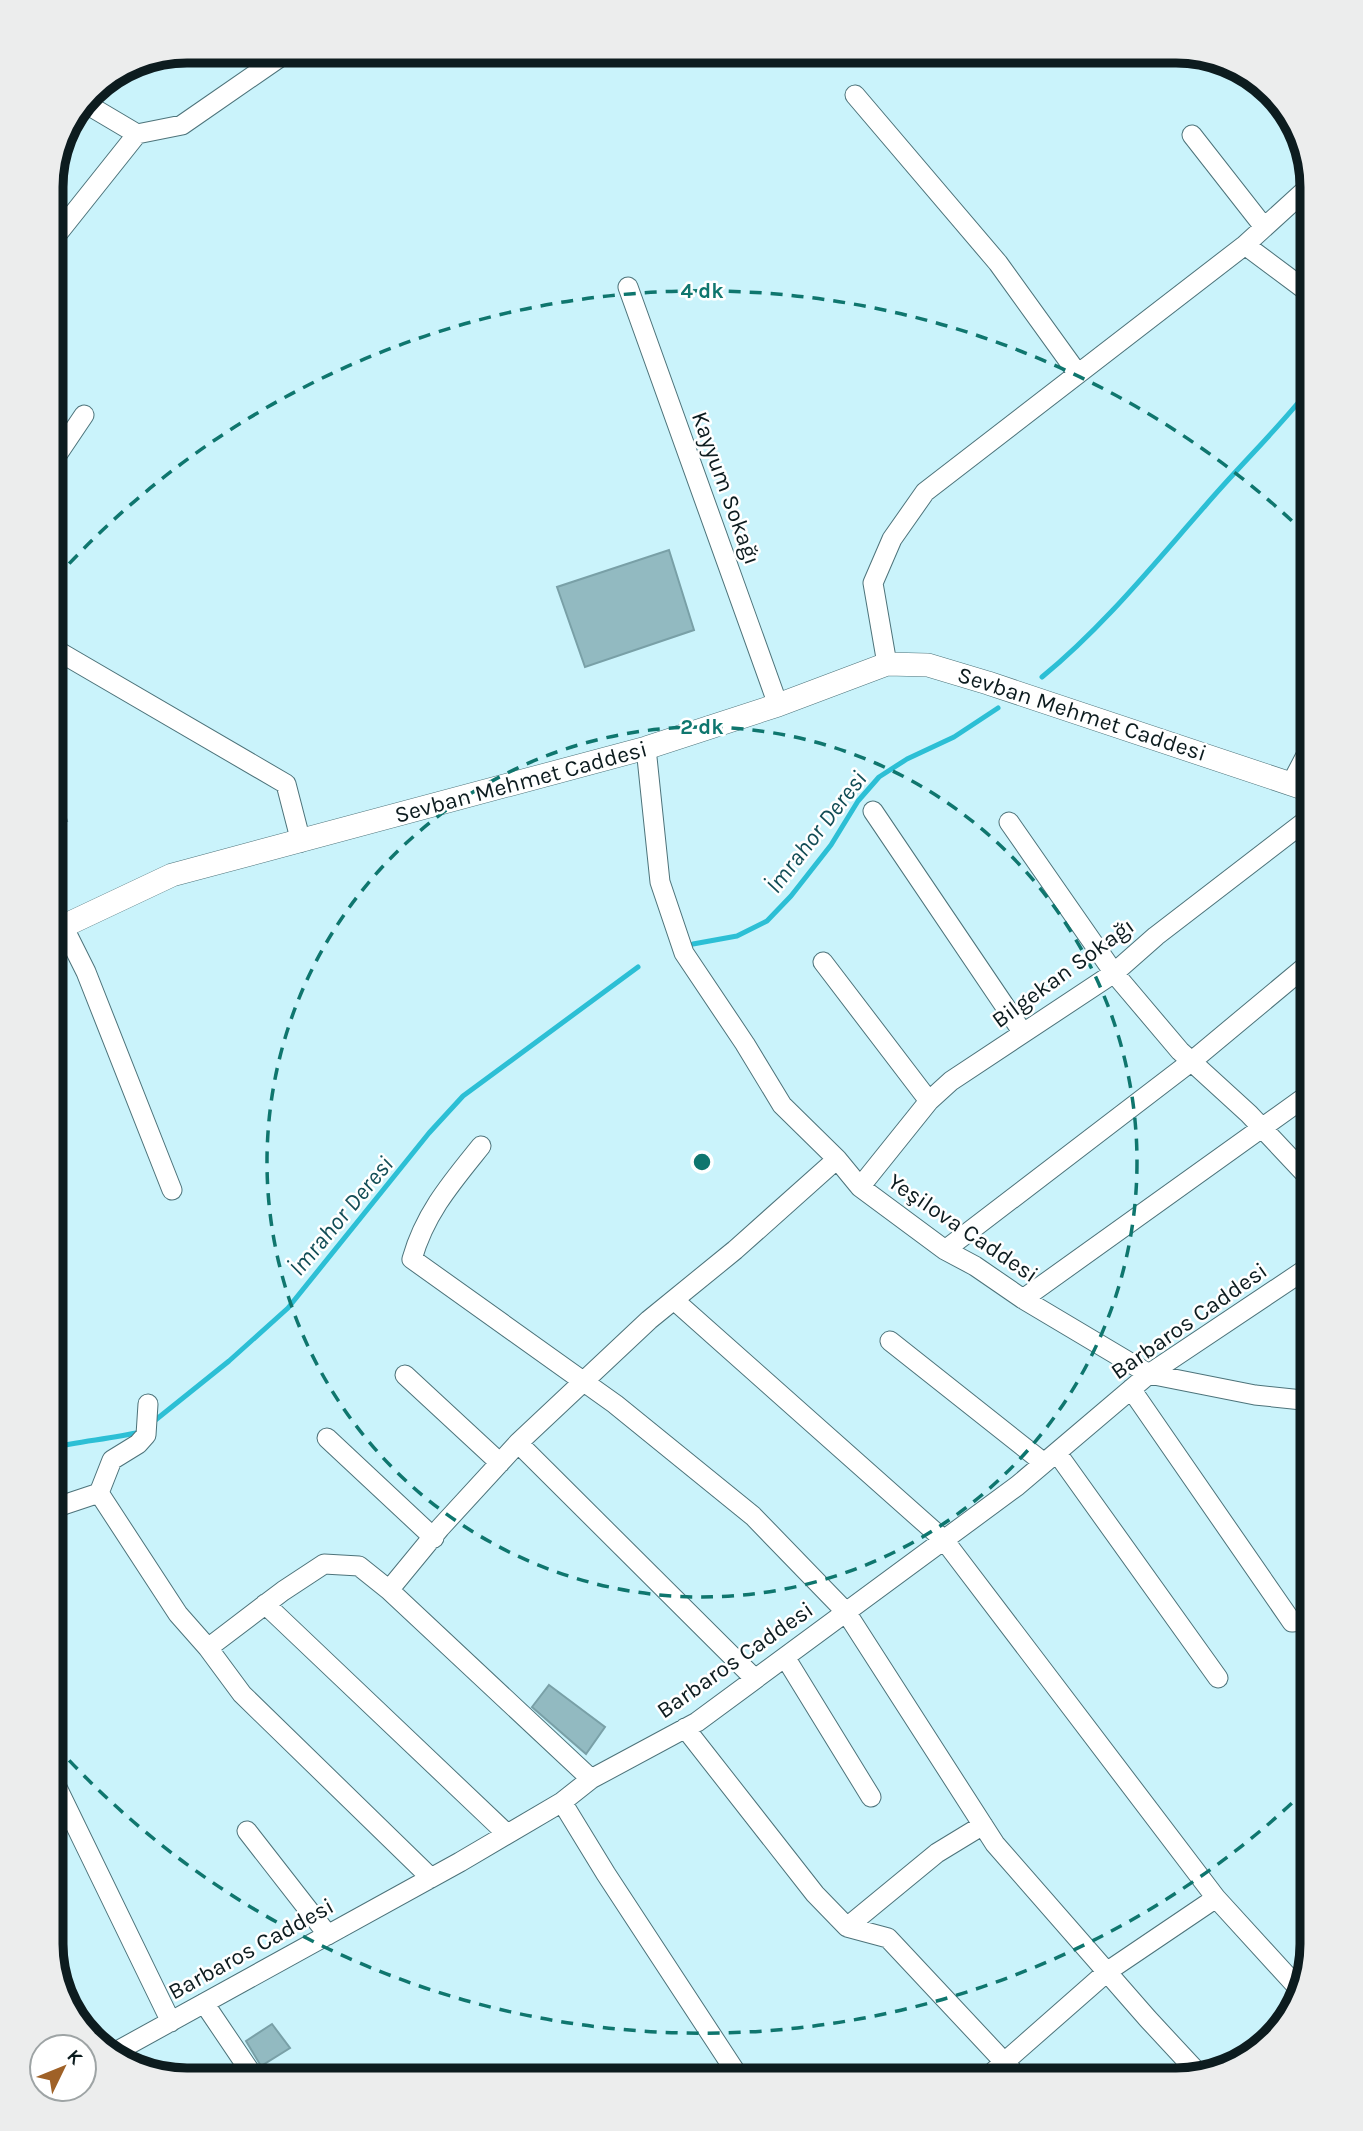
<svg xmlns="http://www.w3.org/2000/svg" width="1363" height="2131" viewBox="0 0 1363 2131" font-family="Karla,sans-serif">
  <rect width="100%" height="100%" fill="#caf3fb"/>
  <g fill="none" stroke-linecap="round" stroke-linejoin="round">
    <!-- stream -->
    <path stroke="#2cbfd5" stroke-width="5" d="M1042,677C1103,627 1153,565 1205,506C1240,465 1279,428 1312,386
      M693,944L737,936L767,921L791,896L831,845L858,801L879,777L907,759L954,737L998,708
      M153,1422L229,1361L288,1308L429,1133L463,1096L638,967
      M51,1448C80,1441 111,1439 140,1432"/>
  </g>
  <!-- building -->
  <path fill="#92bac1" stroke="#79a0a7" stroke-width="2" d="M669,550L694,630L585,667L557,587Z
    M51,782H54L67,821L51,826Z
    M549,1685L605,1727L586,1754L532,1707Z
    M272,2024L290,2048L261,2066L246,2041Z"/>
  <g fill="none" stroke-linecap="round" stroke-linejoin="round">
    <defs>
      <path id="minor" d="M855,95L998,263L1078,374
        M83,102L137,134
        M1192,135L1264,227
        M51,242L137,134L182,125L289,51
        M1245,245L1312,295
        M628,287L778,705
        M1307,449L1312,443
        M51,464L84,415
        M51,647L286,784L301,842
        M887,664L873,583L892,539L925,492L1245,245L1312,184
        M646,748L660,882L684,953L745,1044L782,1105L837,1159L860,1187L945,1250L975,1266L1023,1299L1149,1374L1255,1395L1312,1401
        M1292,782L1312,744
        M873,811L1023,1033
        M1009,822L1114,973L1180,1051L1249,1114L1312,1181
        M63,926L86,972L172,1190
        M823,962L929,1101
        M481,1146C452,1182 425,1213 412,1259L615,1404L753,1516L846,1612L995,1844L1148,2019L1200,2075
        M860,1187L929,1101L951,1081L1114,973L1156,936L1312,816
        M945,1250L1192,1061L1312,961
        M1023,1299L1312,1092
        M674,1300L944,1540L1216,1898L1300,1990
        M890,1341L1044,1463
        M405,1375L500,1463
        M1131,1389L1292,1622L1312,1620
        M327,1438L434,1538
        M518,1443L755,1679
        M1057,1453L1218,1678
        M99,1493L112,1460L138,1444L146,1435L148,1404
        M51,1509L99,1493L178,1614L208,1648L242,1694L431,1878
        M265,1604L507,1834
        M208,1648L283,1591L324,1564L359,1566L389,1590
        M785,1657L871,1797
        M685,1728L815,1894L847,1927L888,1938L1021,2080
        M51,1775L171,2022
        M591,1779L389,1590L440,1528L518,1443L649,1320L735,1250L837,1159
        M562,1802L606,1874L741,2080
        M247,1831L328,1935
        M847,1927L937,1853L983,1825
        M204,2003L256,2080
        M110,2055L460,1862L562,1802L591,1779L697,1722L1017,1486L1149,1374L1312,1265
        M984,2080L1108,1971L1216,1898"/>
      <path id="major" d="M51,932L172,875L646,748L778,705L887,664L928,665L988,683L1312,791"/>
    </defs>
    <!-- minor casing -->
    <use href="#minor" stroke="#4d737a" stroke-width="21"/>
    <!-- major casing -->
    <use href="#major" stroke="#4d737a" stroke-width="24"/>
    <!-- minor -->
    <use href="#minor" stroke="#fff" stroke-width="19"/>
    <!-- major -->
    <use href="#major" stroke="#fff" stroke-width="23"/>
  </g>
  <!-- distance rings -->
  <g fill="none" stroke="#0f766e" stroke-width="3.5" stroke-dasharray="12 9">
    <circle cx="702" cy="1162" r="435"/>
    <path d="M1307 1789A871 871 0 0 1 55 1745M55 579A871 871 0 0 1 1307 535"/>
  </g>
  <g text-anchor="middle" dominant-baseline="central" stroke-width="5" stroke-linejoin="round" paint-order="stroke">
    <!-- street labels -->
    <g font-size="23" fill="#0d1c1f" stroke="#fff">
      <text transform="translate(726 488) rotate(70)">Kayyum Sokağı</text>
      <text transform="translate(1082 714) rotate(18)">Sevban Mehmet Caddesi</text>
      <text transform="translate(521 782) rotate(-15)">Sevban Mehmet Caddesi</text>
      <text transform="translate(1063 973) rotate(-36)">Bilgekan Sokağı</text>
      <text transform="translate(963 1228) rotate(34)">Yeşilova Caddesi</text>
      <text transform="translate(1189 1321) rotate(-35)">Barbaros Caddesi</text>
      <text transform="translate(735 1660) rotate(-35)">Barbaros Caddesi</text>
      <text transform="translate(251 1949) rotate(-29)">Barbaros Caddesi</text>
    </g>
    <!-- water labels -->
    <g font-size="24" font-style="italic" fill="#124d56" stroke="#fff">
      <text transform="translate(816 832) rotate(-52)">İmrahor Deresi</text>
      <text transform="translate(341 1216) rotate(-50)">İmrahor Deresi</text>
    </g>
  </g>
  <!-- crop -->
  <path d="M0 0H1363V2131H0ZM187 63H1176A124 124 0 0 1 1300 187V1944A124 124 0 0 1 1176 2068H187A124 124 0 0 1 63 1944V187A124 124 0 0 1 187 63Z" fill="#eceded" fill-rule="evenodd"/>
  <path fill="none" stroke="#0d1c1f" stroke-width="9" d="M187 63H1176A124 124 0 0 1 1300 187V1944A124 124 0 0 1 1176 2068H187A124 124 0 0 1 63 1944V187A124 124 0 0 1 187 63Z"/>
  <circle cx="702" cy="1162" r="10" fill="#0f766e" stroke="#fff" stroke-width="3.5"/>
  <g font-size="21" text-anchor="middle" font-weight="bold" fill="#0f766e" stroke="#fff" stroke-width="5" stroke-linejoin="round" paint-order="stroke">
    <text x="702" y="298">4 dk</text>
    <text x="702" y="734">2 dk</text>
  </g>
  <!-- north arrow -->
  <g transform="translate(63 2068) rotate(47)"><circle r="33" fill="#ffffff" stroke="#9ea4a5" stroke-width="2"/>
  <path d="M0-5L12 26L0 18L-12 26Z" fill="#9f6127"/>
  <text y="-10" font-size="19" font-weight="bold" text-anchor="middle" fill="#0d1c1f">K</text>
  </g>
</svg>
